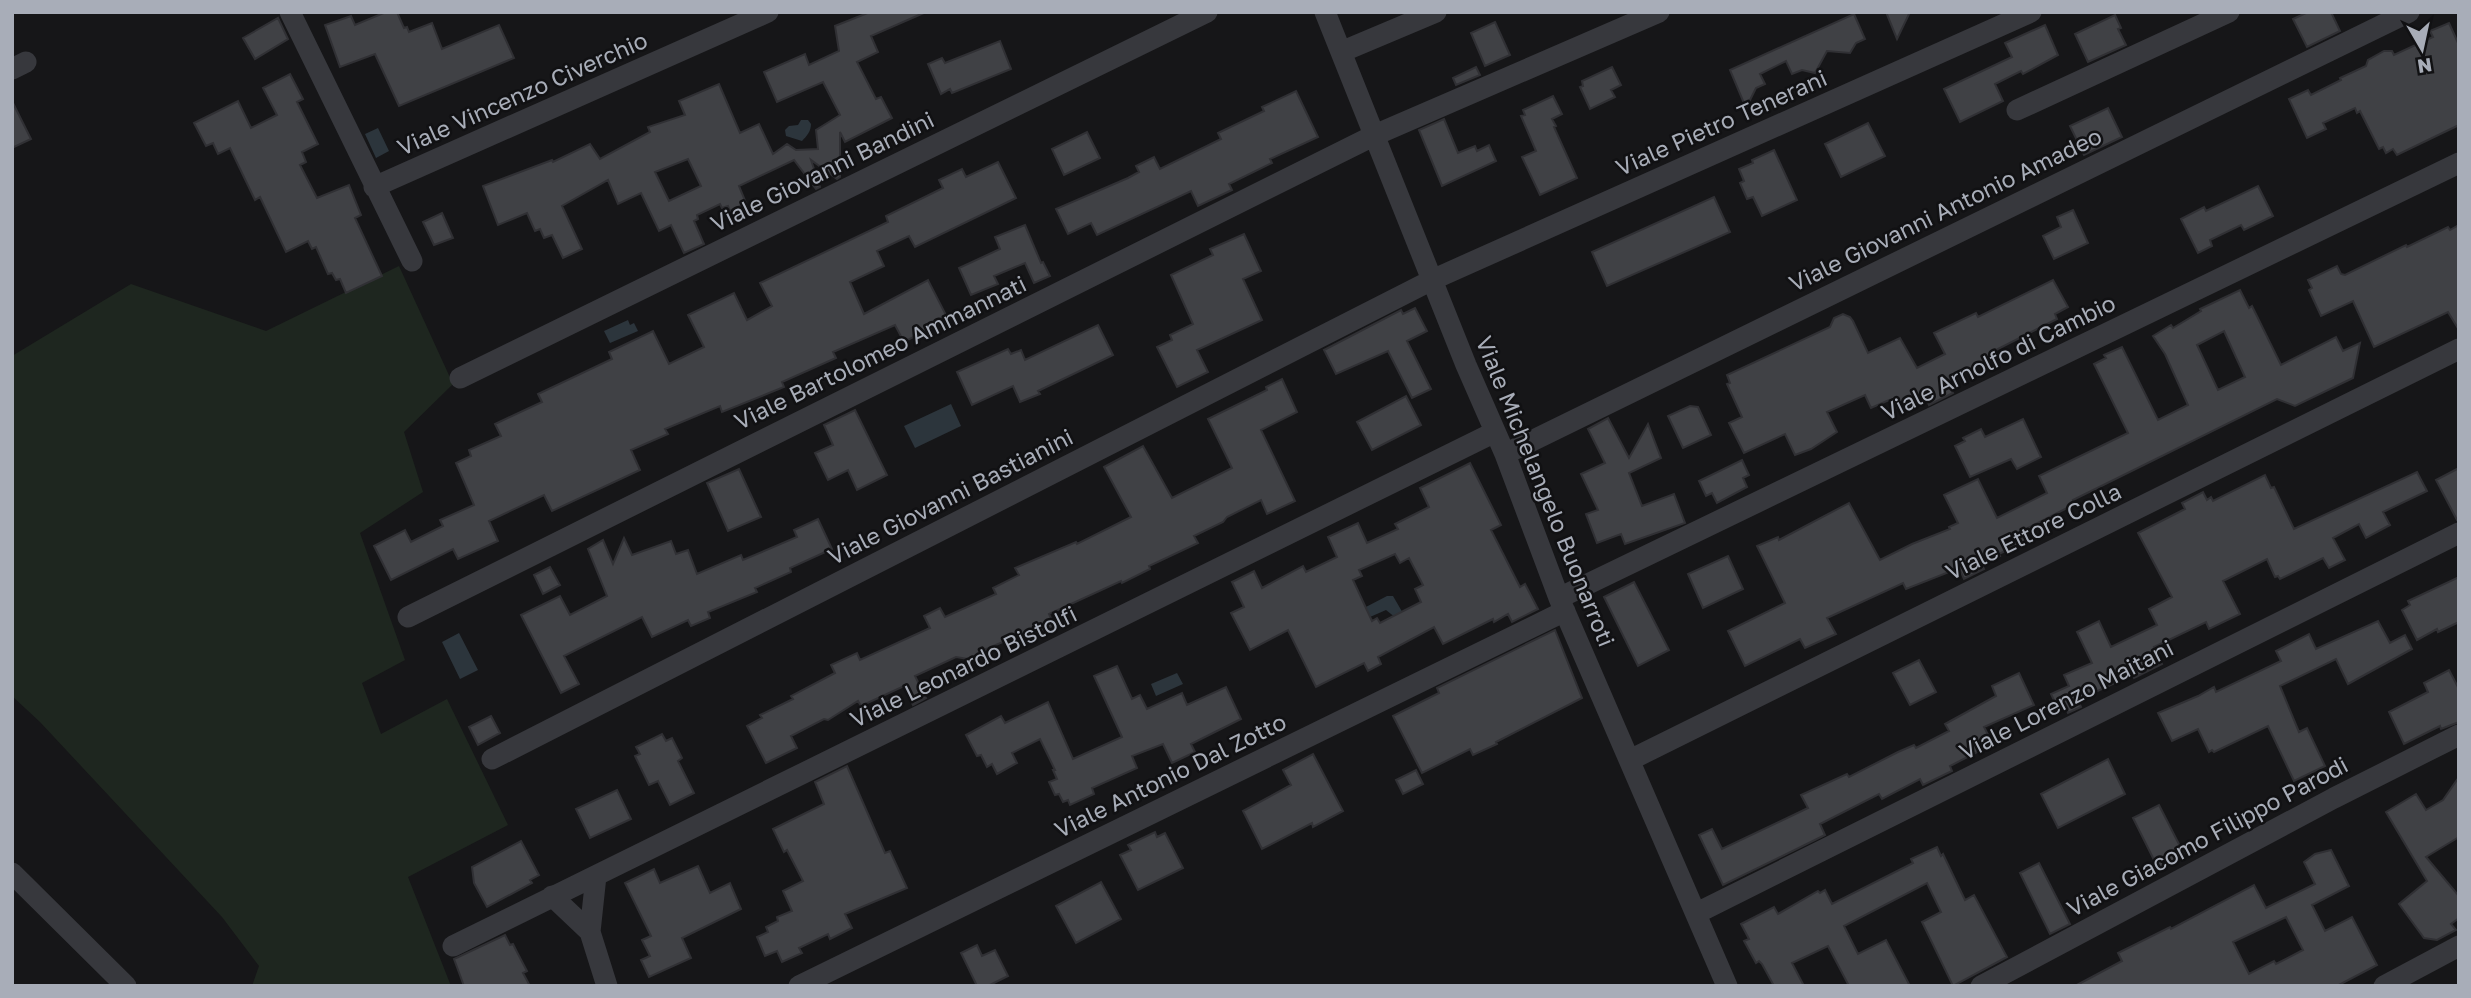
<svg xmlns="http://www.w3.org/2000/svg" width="2471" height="998" viewBox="0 0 2471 998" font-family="'Golos Text',sans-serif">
  <rect width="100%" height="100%" fill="#161618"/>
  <!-- green -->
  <path fill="#1e261f" d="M399,266L453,384L404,432L423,492L360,533L405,660L362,683L381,734L447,699L508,825L408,877L451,986H252L259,966L222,917L40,722L12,696V356L131,284L266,331Z"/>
  <!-- water -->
  <path fill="#2c353c" d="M801,120H808L811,124C811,131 807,136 802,141L786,136L785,130L789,126L798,125Z
    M378,128L389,151L376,158L365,134Z
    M628,320L630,325L634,323L638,331L610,343L604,331Z
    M951,404L961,426L915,448L904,426Z
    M1387,596H1393L1404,615L1396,618L1386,610L1370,617L1364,608Z
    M459,633L478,670L460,679L442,642Z
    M1177,673L1183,684L1156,696L1151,684Z"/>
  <!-- building -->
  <path fill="#404145" stroke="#303034" stroke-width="2" fill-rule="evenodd" d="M386,12H397L404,28L407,27L409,32L432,23L442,49L499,25L514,58L399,106L375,54L340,67L325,25L351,16L355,25Z
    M870,12H926L871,36L878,52L857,62L876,99L881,97L892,118L845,142L840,132V177L837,179L811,160L820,187L816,189L794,160L739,186L746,203L730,211L728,206L722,208L720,204L697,215L698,219L694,221L704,244L684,253L671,225L659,231L641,193L618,204L608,180L562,206L582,249L563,258L552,235L544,238L540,229L535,231L527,213L498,225L483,186L552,160L553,162L590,144L600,159L650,132L648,127L685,115L679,101L719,84L740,133L759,124L773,154L787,144L796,150L818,149L816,130L840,115L823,82L777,102L764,72L805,54L809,65L839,51L835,26ZM688,159L701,186L669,201L655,172Z
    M1886,12H1910L1897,39Z
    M2308,12H2331L2340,31L2307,47L2293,19Z
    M1854,14L1865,39L1856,43L1850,53L1827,51L1815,73L1802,70L1792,74L1786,61L1760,74L1765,84L1756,88L1746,108L1730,70Z
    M2115,15L2121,28L2118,29L2126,45L2088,62L2075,34Z
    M278,18L288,39L255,59L243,38Z
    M1495,22L1510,55L1485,66L1471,33Z
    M2449,23L2459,45V125L2397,155L2393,149L2386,153L2383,147L2379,149L2360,111L2357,113L2355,108L2323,123L2326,129L2307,138L2289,99L2308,90L2311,95L2341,80L2340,78L2366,66L2368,60L2384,51H2392L2394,55L2433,37L2430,31Z
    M2045,25L2058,55L2023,74L2021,71L1995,84L2003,101L1960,122L1944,89L2012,57L2005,43Z
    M1000,41L1011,69L952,93L950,89L941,94L928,64L942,58L945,63Z
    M1476,67L1480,75L1456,85L1453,78Z
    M1612,67L1621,85L1611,90L1615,97L1590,109L1580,87L1583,86L1582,81Z
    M290,74L303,99L297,102L318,144L302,152L306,162L300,165L317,198L349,185L361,215L355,218L382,276L346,293L340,279L336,280L332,273L328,274L316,247L312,249L308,241L286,252L260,197L255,200L230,148L218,154L213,143L206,146L194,123L238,101L251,128L277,115L263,88Z
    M1296,91L1318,137L1270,159L1272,163L1229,184L1232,190L1198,206L1191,191L1097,235L1091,223L1068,234L1056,209L1128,178L1139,172L1136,166L1154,157L1160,169L1221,139L1218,133L1264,111L1262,107Z
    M1553,96L1562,114L1552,119L1556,126L1554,127L1577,178L1540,195L1522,157L1536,151L1521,116L1525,115L1523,110Z
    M12,101L31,139L12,148Z
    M2108,108L2122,137L2084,155L2070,126Z
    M1444,119L1458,153L1475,146L1477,151L1489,145L1496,161L1442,186L1419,130Z
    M1868,123L1885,156L1841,177L1825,144Z
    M1087,132L1100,158L1064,175L1052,149Z
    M1774,150L1797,200L1762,216L1753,197L1747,199L1740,183L1744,181L1739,169L1753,163L1752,160Z
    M998,162L1016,198L915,247L909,236L877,251L884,266L850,282L864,314L928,280L948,319L904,342L895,325L833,352L836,358L782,382L784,387L722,412L720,406L665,429L668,434L631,450L640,470L552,511L544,495L489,521L498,541L458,559L453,549L391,580L374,546L405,530L411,542L443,526L440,520L474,505L456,463L471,456L469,450L501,436L495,424L542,402L538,394L612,359L609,352L653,331L669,364L704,347L688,315L734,293L747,320L772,306L760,283L888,222L886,216L943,188L939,180L962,169L966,177Z
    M2258,186L2273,216L2244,230L2241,225L2210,240L2212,246L2198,253L2181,219L2204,207L2206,211Z
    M1714,197L1730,232L1607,286L1592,252Z
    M2073,210L2088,243L2054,259L2043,236L2061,227L2057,217Z
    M442,213L453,238L434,245L423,222Z
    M1025,225L1041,263L1043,262L1050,276L1034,283L1025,263L994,276L998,284L971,295L959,268L1000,249L995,237Z
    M2459,225V330L2448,312L2374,347L2353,301L2321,316L2309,290L2312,288L2308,280L2337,266L2341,274L2345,275L2406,245L2407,247L2448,227L2450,230Z
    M1244,234L1261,271L1243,279L1262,320L1197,350L1208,372L1177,387L1157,347L1172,340L1170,335L1193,324L1171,275L1213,255L1210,249Z
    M2053,280L2068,307L2055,314L2057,319L1992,352L1994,357L1947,381L1953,393L1929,405L1925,395L1893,409L1889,400L1871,408L1865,395L1827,412L1837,432L1811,449L1795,455L1785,434L1744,453L1729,423L1742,417L1727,384L1730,383L1727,375L1830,327L1834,318L1843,314L1850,317L1853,321L1868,353L1900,338L1917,368L1945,354L1934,333L1976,313L1978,317Z
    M2240,290L2249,308L2252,306L2281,365L2336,337L2343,351L2360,343L2353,378L2295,406L2277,399L2073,500L2075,504L2002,541L2026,537L2027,540L1999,554L2000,556L1982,565L1984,569L1964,579L1959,568L1906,589L1903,583L1827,618L1836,634L1805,648L1800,639L1745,666L1728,631L1785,603L1757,546L1778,537L1779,540L1849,503L1880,560L1912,544L1950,529L1949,527L1958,523L1944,495L1978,479L1997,518L2047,493L2039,476L2128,433L2094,364L2106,358L2104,355L2122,347L2158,420L2188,405L2165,354L2153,336L2171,325L2173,328L2201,311L2200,309ZM2224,331L2245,377L2218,390L2197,345Z
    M1415,308L1427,331L1407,341L1431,389L1412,398L1388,351L1336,374L1324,350L1401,310L1403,314Z
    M1098,325L1113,355L1038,391L1040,394L1020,402L1013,386L972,405L957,372L1008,349L1011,354L1021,350L1025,360Z
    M1282,379L1297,412L1261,430L1295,501L1267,514L1261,500L1227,517L1223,522L1194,536L1198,543L1149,566L1150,569L1122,583L1121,581L1049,614L1054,625L1020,642L1017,636L986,649L988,654L974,660L956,657L915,676L926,698L913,705L904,686L861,706L858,701L828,720L824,719L791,736L797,748L766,763L747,726L762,718L760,715L793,699L791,696L835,673L831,665L857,653L860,660L930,628L924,616L940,608L945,617L996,594L993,588L1019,575L1015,568L1076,542L1077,544L1131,517L1104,467L1143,446L1172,498L1232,468L1208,419L1267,390L1266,387Z
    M1406,396L1421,425L1372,450L1357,422Z
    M1690,406L1698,407L1711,435L1683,448L1668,416Z
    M855,410L887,475L857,490L848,470L828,480L815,453L833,445L824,425Z
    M1608,418L1629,458L1648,424L1661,458L1629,473L1642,506L1674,494L1685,523L1625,544L1621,534L1597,543L1586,514L1598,510L1581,474L1605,463L1588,429Z
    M2023,419L2041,457L2017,469L2011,459L1970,477L1955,446L1965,441L1963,438L1981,429L1985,437Z
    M1742,460L1749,475L1743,478L1747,487L1717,503L1712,493L1706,496L1699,481Z
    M1470,463L1501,525L1491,530L1520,587L1525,584L1538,609L1512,622L1508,614L1494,622L1493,619L1443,644L1434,627L1378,657L1381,664L1368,671L1364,663L1316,687L1288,630L1250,650L1231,613L1244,607L1232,582L1254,571L1262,588L1303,566L1306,572L1337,557L1328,537L1358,523L1367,543L1398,529L1395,524L1429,507L1420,488ZM1395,554L1400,563L1409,558L1423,585L1415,589L1421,602L1380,623L1377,618L1372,621L1353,580L1362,576L1359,570Z
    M2459,468V520H2457L2436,480Z
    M739,469L761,517L728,531L707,483Z
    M2417,472L2427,491L2383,512L2390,525L2366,538L2359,524L2333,538L2345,560L2329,568L2323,558L2280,579L2278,576L2275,577L2267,559L2223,581L2240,614L2209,629L2206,622L2154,647L2162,664L2134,678L2132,675L2078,700L2081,707L2068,713L2065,706L2058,709L2051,694L2069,686L2064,675L2092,663L2077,632L2099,621L2111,647L2157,625L2149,609L2172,597L2138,533L2185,509L2182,503L2203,492L2207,500L2211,497L2213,501L2265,475L2271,488L2274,487L2294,529Z
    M818,519L832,549L790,568L791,572L755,588L757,592L708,612L710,618L691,626L688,620L652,637L642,617L564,656L579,684L561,693L521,615L560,596L570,615L607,596L588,549L603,540L613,564L624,538L632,555L671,541L676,554L688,550L697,574L741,555L743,560L797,537L794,530Z
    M1728,556L1743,589L1703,608L1688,574Z
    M550,567L560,585L543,594L534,575Z
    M2459,577V622L2438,632L2437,629L2417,640L2402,610L2410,605L2408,601Z
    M1634,582L1669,650L1638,666L1604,597Z
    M2378,621L2390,643L2405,635L2412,649L2348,684L2336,659L2280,686L2299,732L2307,728L2325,766L2294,781L2268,726L2214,752L2212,750L2209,752L2198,729L2172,741L2158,713L2198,696L2214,687L2216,692L2281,661L2276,651L2309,634L2316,649Z
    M1555,630L1582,698L1496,742L1497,744L1473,755L1470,749L1422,773L1393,716L1439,693L1437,688Z
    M1919,660L1936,692L1910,705L1893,673Z
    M1117,666L1132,699L1140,695L1147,709L1182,693L1187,705L1226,687L1241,719L1191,744L1195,752L1172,763L1163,744L1132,756L1137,768L1092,788L1094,794L1070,805L1068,800L1063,802L1059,794L1055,795L1049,782L1057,779L1053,770H1055L1040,739L1012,753L1017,763L997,774L992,764L987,767L981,755L977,756L966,735L1001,716L1005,723L1048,702L1073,759L1122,737L1094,676Z
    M2449,670L2459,689V722L2441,729L2440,726L2404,744L2389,712L2428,692L2424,683Z
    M2019,673L2034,705L1984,727L1993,744L1950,766L1952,771L1923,785L1920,779L1882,799L1879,794L1820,824L1825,835L1723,885L1699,835L1712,829L1722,849L1808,808L1801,795L1847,774L1849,777L1898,752L1914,745L1916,748L1949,731L1945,724L1996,696L1992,686Z
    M491,716L500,733L478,745L469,727Z
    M662,734L666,741L672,738L682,758L678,761L694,793L670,805L658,781L649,785L635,756L640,754L636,747Z
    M1313,754L1343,811L1313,827L1312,823L1262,849L1243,811L1291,785L1283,770Z
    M2108,759L2125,794L2058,828L2041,794Z
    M847,766L885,853L890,851L907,888L845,914L852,928L830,939L828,934L799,948L802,953L782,962L777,951L765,956L757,937L768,932L766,927L778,921L777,917L792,911L783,891L803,881L787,850L784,852L773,829L824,804L815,782Z
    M1416,770L1423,784L1403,794L1396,780Z
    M2459,777V837L2426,857L2459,896V918L2451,924L2456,930L2437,940L2424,938L2399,904L2427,881L2386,812L2416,794L2426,810L2443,800Z
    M617,790L631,819L590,838L576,809Z
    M2159,805L2184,854L2171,864L2158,868L2133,818Z
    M1155,832L1157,837L1165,833L1183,868L1138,890L1120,855L1131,850L1128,845Z
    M521,841L539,875L530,880L532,883L487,907L474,883L472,867Z
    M1937,847L1941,856L1943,854L1965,900L1974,895L2007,957L1953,986L1922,922L1941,912L1927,883L1844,926L1858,954L1886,940L1910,986H1849L1828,946L1792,963L1804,986H1774L1762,964L1759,961L1756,963L1744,941L1749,939L1741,924L1774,907L1778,914L1818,891L1820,893L1825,890L1832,904L1913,863L1911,859Z
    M2331,850L2349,886L2312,905L2325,931L2352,917L2377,965L2337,986H2075L2122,961L2118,953L2170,927L2171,929L2254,885L2266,908L2315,884L2304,862L2315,854ZM2286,917L2303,950L2276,964L2274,961L2249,974L2233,942Z
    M2039,863L2070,924L2050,934L2020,873Z
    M698,866L710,893L730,883L741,909L682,938L691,958L649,977L641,960L650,956L642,940L651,936L625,883L654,869L660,883Z
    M1101,882L1121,919L1076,943L1056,906Z
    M505,935L510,945L513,944L517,952L527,971L523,973L530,986H464L454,959Z
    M977,945L982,956L995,950L1008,976L988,986H977L961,953Z"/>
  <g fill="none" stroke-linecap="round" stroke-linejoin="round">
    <!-- minor -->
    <path stroke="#37383d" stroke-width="21" d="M290,12L412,261
      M1325,12L1466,365L1505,454L1559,598L1727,986
      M1341,52L1436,12
      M12,69L26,62
      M2017,110L2229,12
      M374,187L768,12
      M460,378L1207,12
      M1505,454L2409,12
      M1559,598L2459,163
      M408,617L1375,135L1659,12
      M492,759L1432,280L2031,12
      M1630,760L2459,349
      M12,873L126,986
      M552,896L590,932L596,876
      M1697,913L2459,533
      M590,932L607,986
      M453,946L1495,432
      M799,986L1565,611
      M1981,986L2334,798L2459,735
      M2384,986L2459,946"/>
  </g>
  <g text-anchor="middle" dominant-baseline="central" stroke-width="5" stroke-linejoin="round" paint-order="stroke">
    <!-- street labels -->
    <g font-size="23" fill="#a8adb8" stroke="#111113">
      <text transform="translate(522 93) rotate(-24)">Viale Vincenzo Civerchio</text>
      <text transform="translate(1721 122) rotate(-24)">Viale Pietro Tenerani</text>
      <text transform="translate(822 171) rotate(-26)">Viale Giovanni Bandini</text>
      <text transform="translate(1945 209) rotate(-26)">Viale Giovanni Antonio Amadeo</text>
      <text transform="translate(880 352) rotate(-26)">Viale Bartolomeo Ammannati</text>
      <text transform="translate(1998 357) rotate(-26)">Viale Arnolfo di Cambio</text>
      <text transform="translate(1546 491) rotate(68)">Viale Michelangelo Buonarroti</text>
      <text transform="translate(950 496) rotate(-27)">Viale Giovanni Bastianini</text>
      <text transform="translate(2033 531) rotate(-26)">Viale Ettore Colla</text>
      <text transform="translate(963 666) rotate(-26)">Viale Leonardo Bistolfi</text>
      <text transform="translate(2066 699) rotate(-27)">Viale Lorenzo Maitani</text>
      <text transform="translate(1170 775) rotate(-26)">Viale Antonio Dal Zotto</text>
      <text transform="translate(2207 836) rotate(-28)">Viale Giacomo Filippo Parodi</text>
    </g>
  </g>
  <!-- border -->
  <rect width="2471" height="998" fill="none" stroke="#a8adb8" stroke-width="28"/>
  <!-- north arrow -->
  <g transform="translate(2422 49) rotate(171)" stroke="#111113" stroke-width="5" paint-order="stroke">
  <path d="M0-5L12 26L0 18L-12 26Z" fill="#a8adb8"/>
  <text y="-10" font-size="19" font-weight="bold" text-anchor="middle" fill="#a8adb8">N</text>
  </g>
</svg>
